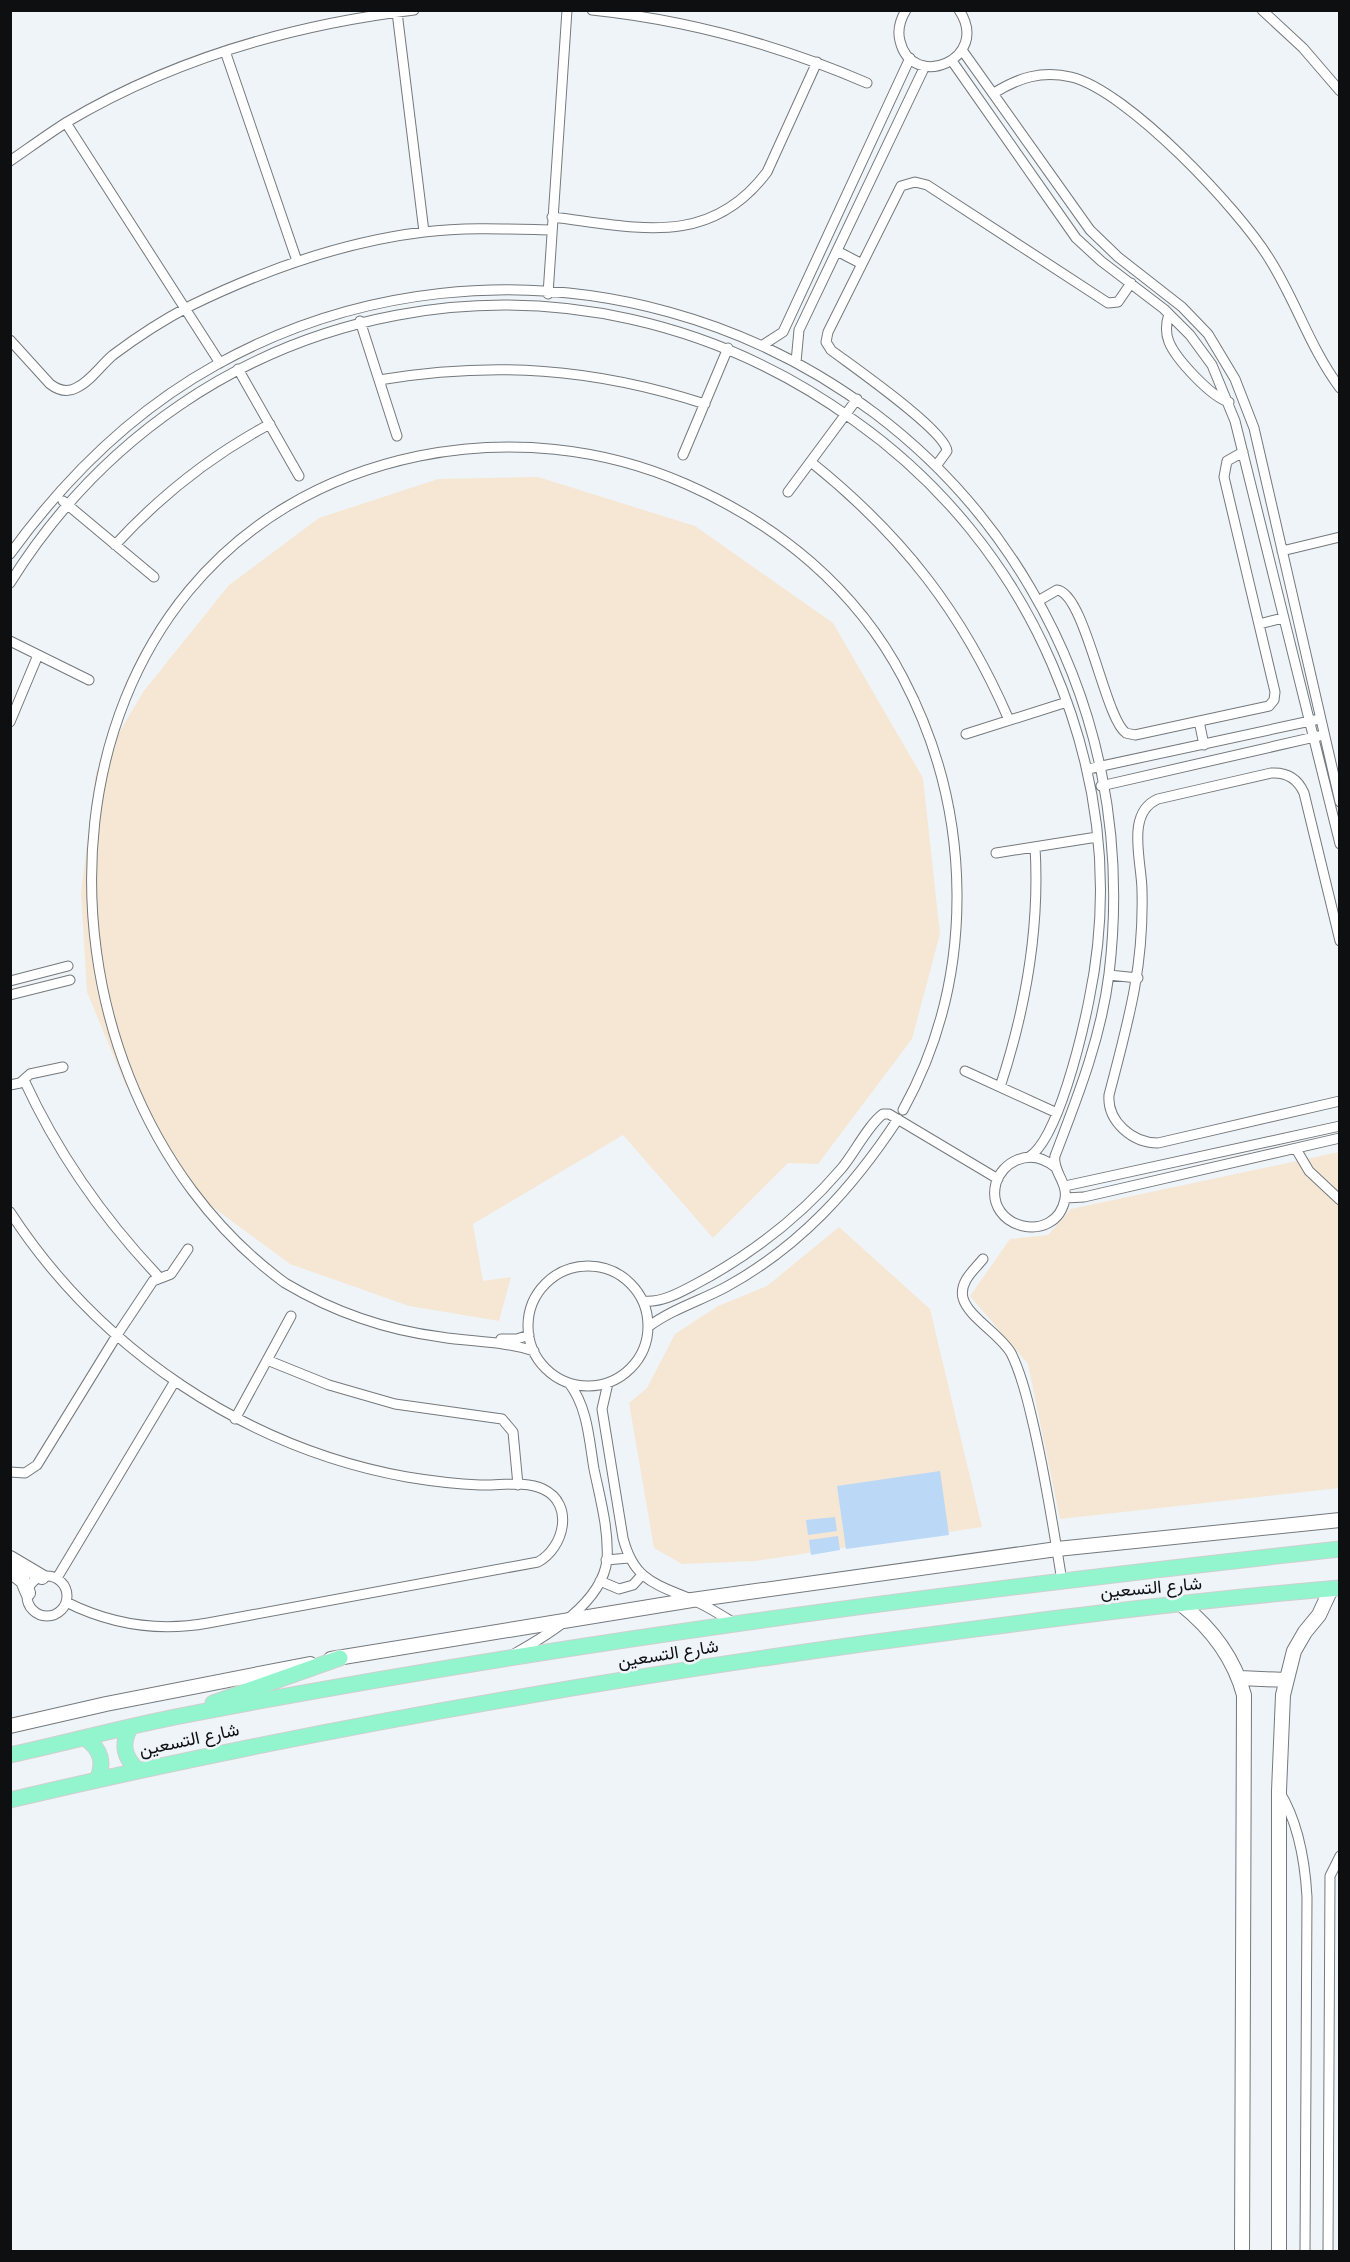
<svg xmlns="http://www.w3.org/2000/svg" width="1350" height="2262" viewBox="0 0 1350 2262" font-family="Merriweather,Vazirmatn,serif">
  <rect width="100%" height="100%" fill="#eff4f9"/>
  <!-- commercial -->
  <path fill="#f5e7d4" d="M538,477L695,526L833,623L923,778L940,934L912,1039L818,1164L788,1163L713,1238L623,1135L473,1224L483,1281L511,1277L499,1321L409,1306L290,1264L199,1197L126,1086L87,992L81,893L96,772L143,692L229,585L319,518L438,479Z
    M1339,1152V1488L1060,1519L1028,1364L970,1296L1010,1239L1048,1235L1071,1209Z
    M839,1227L930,1309L982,1527L755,1561L682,1564L654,1548L629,1403L647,1388L675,1334L718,1306L767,1286Z"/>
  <!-- green -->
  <path fill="#bbd8f7" d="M940,1471L949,1535L846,1549L837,1486Z
    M835,1517L837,1531L808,1535L806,1520Z
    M838,1536L840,1550L811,1555L809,1540Z"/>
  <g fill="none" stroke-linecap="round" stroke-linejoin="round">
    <defs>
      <path id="street" d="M592,10C687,20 779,45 867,83
        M906,10C900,20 897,30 900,41C912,92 992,59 959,10
        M1262,10L1303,48L1340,91
        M397,12L424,232
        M962,50L1090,230L1118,257L1182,307L1208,334L1235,379L1254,428L1340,802
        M225,51L297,261
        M952,61L1076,238L1101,261L1164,309L1190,335L1212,365L1235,421L1340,844
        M994,93C1018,78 1042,70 1071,77C1127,90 1240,210 1270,260C1296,301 1310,348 1340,388
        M66,123L220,363
        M10,161C29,148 48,134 67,122C173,59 292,25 414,10
        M552,217C636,227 709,249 767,172L817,62
        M837,251L862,264
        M548,294L567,10
        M1169,314C1166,323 1165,332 1169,342C1176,359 1211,397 1229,402
        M360,321L397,436
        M10,340L50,384C58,390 67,393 76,388C90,382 101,365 113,355C137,337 163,320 190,306C264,270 341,242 424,232C466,227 509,229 551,230
        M763,345L783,332L910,58
        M796,362L799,330L925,66
        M238,369L299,476
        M379,380C494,361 594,368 705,404
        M683,455L728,348
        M811,462C902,535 963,613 1009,720
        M936,466L947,451C945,430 852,366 831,350L826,342L828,332L901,186L915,182L927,185L1108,303L1118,302L1131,283
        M788,492L857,399
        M63,501L154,577
        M115,545C161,495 210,456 270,424
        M1282,551L1340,537
        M10,554C66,477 133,411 216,365C501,206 867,308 1031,589C1100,706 1125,840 1109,974C1101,1038 1078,1096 1055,1156C1052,1171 1068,1182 1065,1199C1056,1246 984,1229 996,1183C999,1173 1007,1164 1017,1160C1031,1154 1044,1158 1055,1167
        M10,583C194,288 575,218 855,421C941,482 1010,566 1052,664C1098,771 1113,885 1089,1000C1082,1035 1058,1139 1029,1157
        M1038,601L1057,590C1085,593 1105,719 1126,733L1135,735L1269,706L1274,700L1275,692L1224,477L1227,461L1243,452
        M1259,624L1283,618
        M10,641L89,680
        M1199,721L1204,745
        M10,722L38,655
        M966,734L1067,702
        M1088,769L1315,720
        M1101,786L1319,736
        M996,853L1097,837
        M1340,941L1304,793C1298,779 1287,772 1271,773L1158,799C1125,813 1142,862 1142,891C1144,968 1128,1022 1109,1095C1107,1121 1132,1143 1158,1143L1340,1101
        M1109,975L1138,978
        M10,981L68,966
        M10,995L70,980
        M965,1071L1057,1113
        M24,1080C58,1154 103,1218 159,1277
        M10,1085L20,1083L30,1074L63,1067
        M1000,1087C1026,1008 1040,929 1035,847
        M1296,1149L1309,1171L1340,1200
        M1065,1186L1340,1126
        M1065,1198L1084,1197L1340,1138
        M10,1212C100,1350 246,1448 407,1477C431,1481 456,1484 480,1485C499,1486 525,1480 543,1489C575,1504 564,1548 538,1562L208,1623C158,1632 112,1625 66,1602
        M983,1259C974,1270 959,1282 963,1298C968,1317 1000,1334 1011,1353C1021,1373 1027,1397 1032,1419C1045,1473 1053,1526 1062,1581
        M528 1326a60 60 0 1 1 120 0a60 60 0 1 1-120 0Z
        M643,1301C661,1303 679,1293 694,1285C751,1255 800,1217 841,1169C854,1154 868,1125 883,1114H889L998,1179
        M648,1327C672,1309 700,1301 726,1287C799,1247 852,1189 898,1119
        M501,1339H517L529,1335
        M534,1351C504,1341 471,1342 441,1337C386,1330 332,1311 285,1283C0,1074 18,539 419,456C509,438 602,447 686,484C777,524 856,588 903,678C973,811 977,976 903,1110
        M267,1360L329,1385L395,1404L502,1419L513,1432L518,1485
        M608,1383L602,1409L623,1538C634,1581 656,1584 693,1600C707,1606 721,1615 734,1623
        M235,1419L291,1316
        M10,1472L25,1473L37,1465L117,1335L153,1281L171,1274L188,1249
        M606,1560L629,1558
        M27 1596a20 20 0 1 1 40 0a20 20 0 1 1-40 0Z
        M57,1578L175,1381
        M600,1581L619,1589L633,1585L642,1575
        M514,1654C548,1635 602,1603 607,1560C609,1530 600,1498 594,1469C589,1440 588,1408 569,1383
        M1279,1791C1299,1823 1305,1861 1307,1897L1305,2252
        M1328,2252L1330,1876L1340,1856"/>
      <path id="secondary" d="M10,1558L42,1577
        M10,1571L23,1581L28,1593
        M1181,1604C1210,1627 1234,1658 1244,1695L1242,2252
        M331,1659L692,1600L1057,1549L1340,1520
        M1240,1678L1286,1680
        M10,1726L106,1704L310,1664
        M1279,2252V1791L1283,1695L1294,1651L1305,1632L1319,1615L1331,1589"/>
      <path id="primary" d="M213,1703L340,1658
        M130,1728C121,1744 124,1758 138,1770
        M85,1738C101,1749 105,1763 97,1780
        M10,1755C65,1743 120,1728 175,1717C560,1642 950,1592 1340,1549
        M10,1800C294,1733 580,1683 869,1643C1026,1622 1182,1601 1340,1588"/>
    </defs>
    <!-- street casing -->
    <use href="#street" stroke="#74797d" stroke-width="11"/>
    <!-- secondary casing -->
    <use href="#secondary" stroke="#74797d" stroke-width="16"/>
    <!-- primary casing -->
    <use href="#primary" stroke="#cfcfcf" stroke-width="17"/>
    <!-- street -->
    <use href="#street" stroke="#fff" stroke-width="9"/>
    <!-- secondary -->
    <use href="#secondary" stroke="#fff" stroke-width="14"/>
    <!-- primary -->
    <use href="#primary" stroke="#92f5cd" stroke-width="15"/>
  </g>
  <g text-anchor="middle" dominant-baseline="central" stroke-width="5" stroke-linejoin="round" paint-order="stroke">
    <!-- street labels -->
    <g font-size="18" fill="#0d0f11" stroke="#eff4f9">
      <text transform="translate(1151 1587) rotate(-5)">شارع التسعين</text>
      <text transform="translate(668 1653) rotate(-9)">شارع التسعين</text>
      <text transform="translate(189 1739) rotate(-12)">شارع التسعين</text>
    </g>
  </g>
  <!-- border -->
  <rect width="1350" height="2262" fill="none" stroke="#0d0f11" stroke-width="24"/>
</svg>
